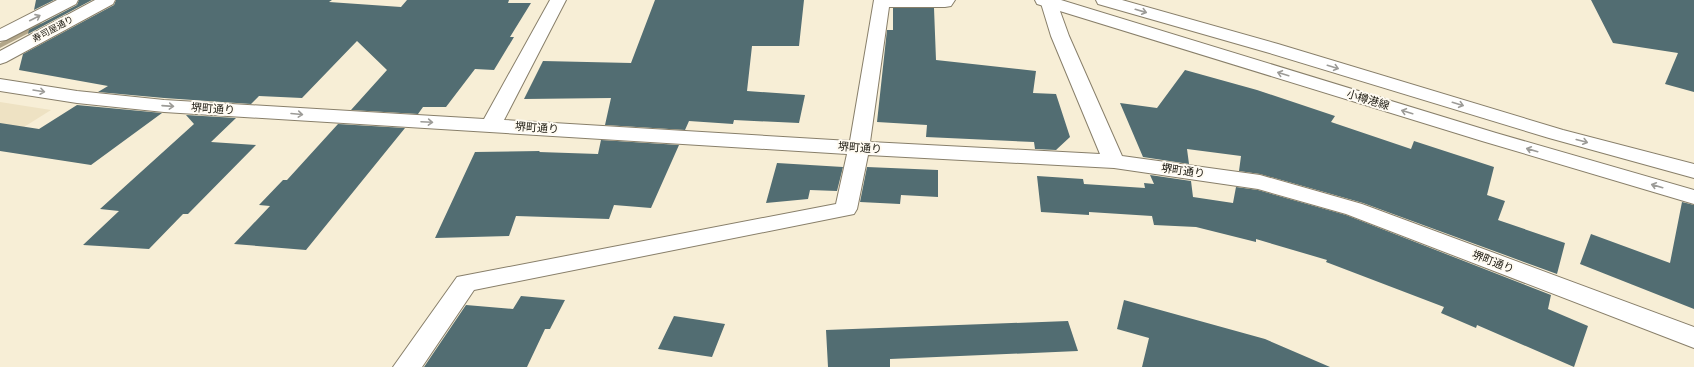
<svg xmlns="http://www.w3.org/2000/svg" width="1694" height="367" viewBox="0 0 1694 367" font-family="Bitter,'Noto Sans JP',serif">
  <rect width="100%" height="100%" fill="#f7eed6"/>
  <!-- built -->
  <path fill="#eee2c3" d="M0,102L51,110L0,142Z"/>
  <g fill="none" stroke-linecap="round" stroke-linejoin="round">
    <!-- stream -->
    <path fill="#b2a689" fill-rule="evenodd" d="M37,23H40L44,25L0,48V43Z"/>
  </g>
  <!-- building -->
  <path fill="#526d72" d="M36,0H54L34,10Z
    M79,0H92L28,34L29,30L77,5Z
    M116,0H332L329,2L401,7L407,0H509L508,3H531L510,37H514L494,70L475,69L446,107H423L418,114L351,110L387,70L357,41L302,98L259,96L251,104L164,98L98,92L108,86L19,70L23,54L114,5Z
    M655,0H804L799,46H752L747,91L805,95L799,123L734,120L733,124L689,121L685,130L605,125L611,98L524,99L543,61L631,63Z
    M1591,0H1694V92L1665,84L1678,53L1613,43Z
    M893,8H934L936,60L1036,71L1033,93L1056,94L1070,137L1056,150L1035,149L1034,142L926,137L927,125L877,122L887,30H893Z
    M1185,70L1257,90L1335,116L1331,122L1411,149L1414,141L1494,167L1487,195L1505,201L1498,220L1565,243L1557,274L1363,203L1260,174L1239,171L1241,156L1187,149L1189,164L1143,157L1120,103L1157,108Z
    M77,105L162,113L91,165L0,151V123L39,129Z
    M186,115L236,118L211,142L256,145L188,214H183L149,249L83,245L119,211L100,209L194,124Z
    M338,124L405,128L306,250L234,244L270,206L259,205L283,180H287Z
    M601,140L679,145L651,208L614,205L609,219L516,216L509,236L435,238L475,152L540,151L539,152L598,154Z
    M777,163L843,167L837,191L810,190L808,199L766,203Z
    M867,167L938,170V197L901,195L900,204L860,202Z
    M1150,175L1191,181L1193,197L1233,203L1236,187L1258,190L1346,215L1551,295L1548,309L1588,326L1574,367L1477,325L1476,328L1441,313L1444,307L1326,262L1327,260L1256,239V242L1196,227L1154,225L1152,216L1089,212V215L1041,212L1037,176L1083,179L1084,184L1145,188L1144,183L1154,184Z
    M1682,202L1694,205V309L1580,264L1591,234L1670,263Z
    M521,296L565,300L550,329H545L527,367H424L466,305L513,309Z
    M1124,300L1265,339L1330,367H1142L1149,338L1117,329Z
    M674,316L725,324L712,357L658,349Z
    M1068,321L1078,351L890,359V367H828L826,330Z"/>
  <g fill="none" stroke-linecap="round" stroke-linejoin="round">
    <defs>
      <path id="minor" d="M57,0H78L76,4L6,40L0,41V29Z
        M95,0H115L113,4L6,62L0,64V51Z
        M550,0H566L504,120L850,141L874,0H955L951,6L945,7H889L870,142L1100,154L1051,36L1040,0H1056L1069,36L1122,156L1260,175L1362,204L1694,327V348L1346,214L1258,189L1114,168L868,155L857,209L854,214L474,290L422,367H393L457,277L836,204L847,154L164,112L77,103L0,91V79L77,91L164,100L484,119Z"/>
      <path id="major" d="M1035,0H1061L1496,133L1694,190V204L1482,141L1037,4Z
        M1096,0H1122L1278,44L1563,130L1694,164V178L1549,138L1266,52L1098,4Z"/>
    </defs>
    <!-- minor casing -->
    <use href="#minor" stroke="#887f6a" stroke-width="2"/>
    <!-- major casing -->
    <use href="#major" stroke="#887f6a" stroke-width="2"/>
    <!-- minor -->
    <use href="#minor" fill="#fff" fill-rule="evenodd"/>
    <!-- major -->
    <use href="#major" fill="#fff" fill-rule="evenodd"/>
  </g>
  <!-- one-way arrows -->
  <defs><path id="oneway-shaft" d="M-6 0H5M1.5-3L5.5 0L1.5 3" fill="none" stroke-width="1.6" stroke-linecap="round" stroke-linejoin="round"/></defs>
  <g stroke="#9c9b97">
    <use href="#oneway-shaft" transform="translate(1141 11) rotate(16)"/>
    <use href="#oneway-shaft" transform="translate(35 18) rotate(-27)"/>
    <use href="#oneway-shaft" transform="translate(1333 67) rotate(17)"/>
    <use href="#oneway-shaft" transform="translate(1283 74) rotate(-163)"/>
    <use href="#oneway-shaft" transform="translate(39 91) rotate(9)"/>
    <use href="#oneway-shaft" transform="translate(1458 104) rotate(17)"/>
    <use href="#oneway-shaft" transform="translate(168 106) rotate(4)"/>
    <use href="#oneway-shaft" transform="translate(1407 112) rotate(-163)"/>
    <use href="#oneway-shaft" transform="translate(297 114) rotate(5)"/>
    <use href="#oneway-shaft" transform="translate(427 122) rotate(3)"/>
    <use href="#oneway-shaft" transform="translate(1582 141) rotate(15)"/>
    <use href="#oneway-shaft" transform="translate(1532 150) rotate(-164)"/>
    <use href="#oneway-shaft" transform="translate(1657 186) rotate(-164)"/>
  </g>
  <g text-anchor="middle" dominant-baseline="central" stroke-width="4" stroke-linejoin="round" paint-order="stroke">
    <!-- far-street labels -->
    <g font-size="9" fill="#232017" stroke="#fffbf2">
      <text transform="translate(53 29) rotate(-28)">寿司屋通り</text>
    </g>
    <!-- street labels -->
    <g font-size="11" fill="#232017" stroke="#fffbf2">
      <text transform="translate(1368 100) rotate(17)">小樽港線</text>
      <text transform="translate(213 109) rotate(4)">堺町通り</text>
      <text transform="translate(537 128) rotate(4)">堺町通り</text>
      <text transform="translate(860 148) rotate(4)">堺町通り</text>
      <text transform="translate(1183 171) rotate(8)">堺町通り</text>
      <text transform="translate(1493 262) rotate(21)">堺町通り</text>
    </g>
  </g>
</svg>
